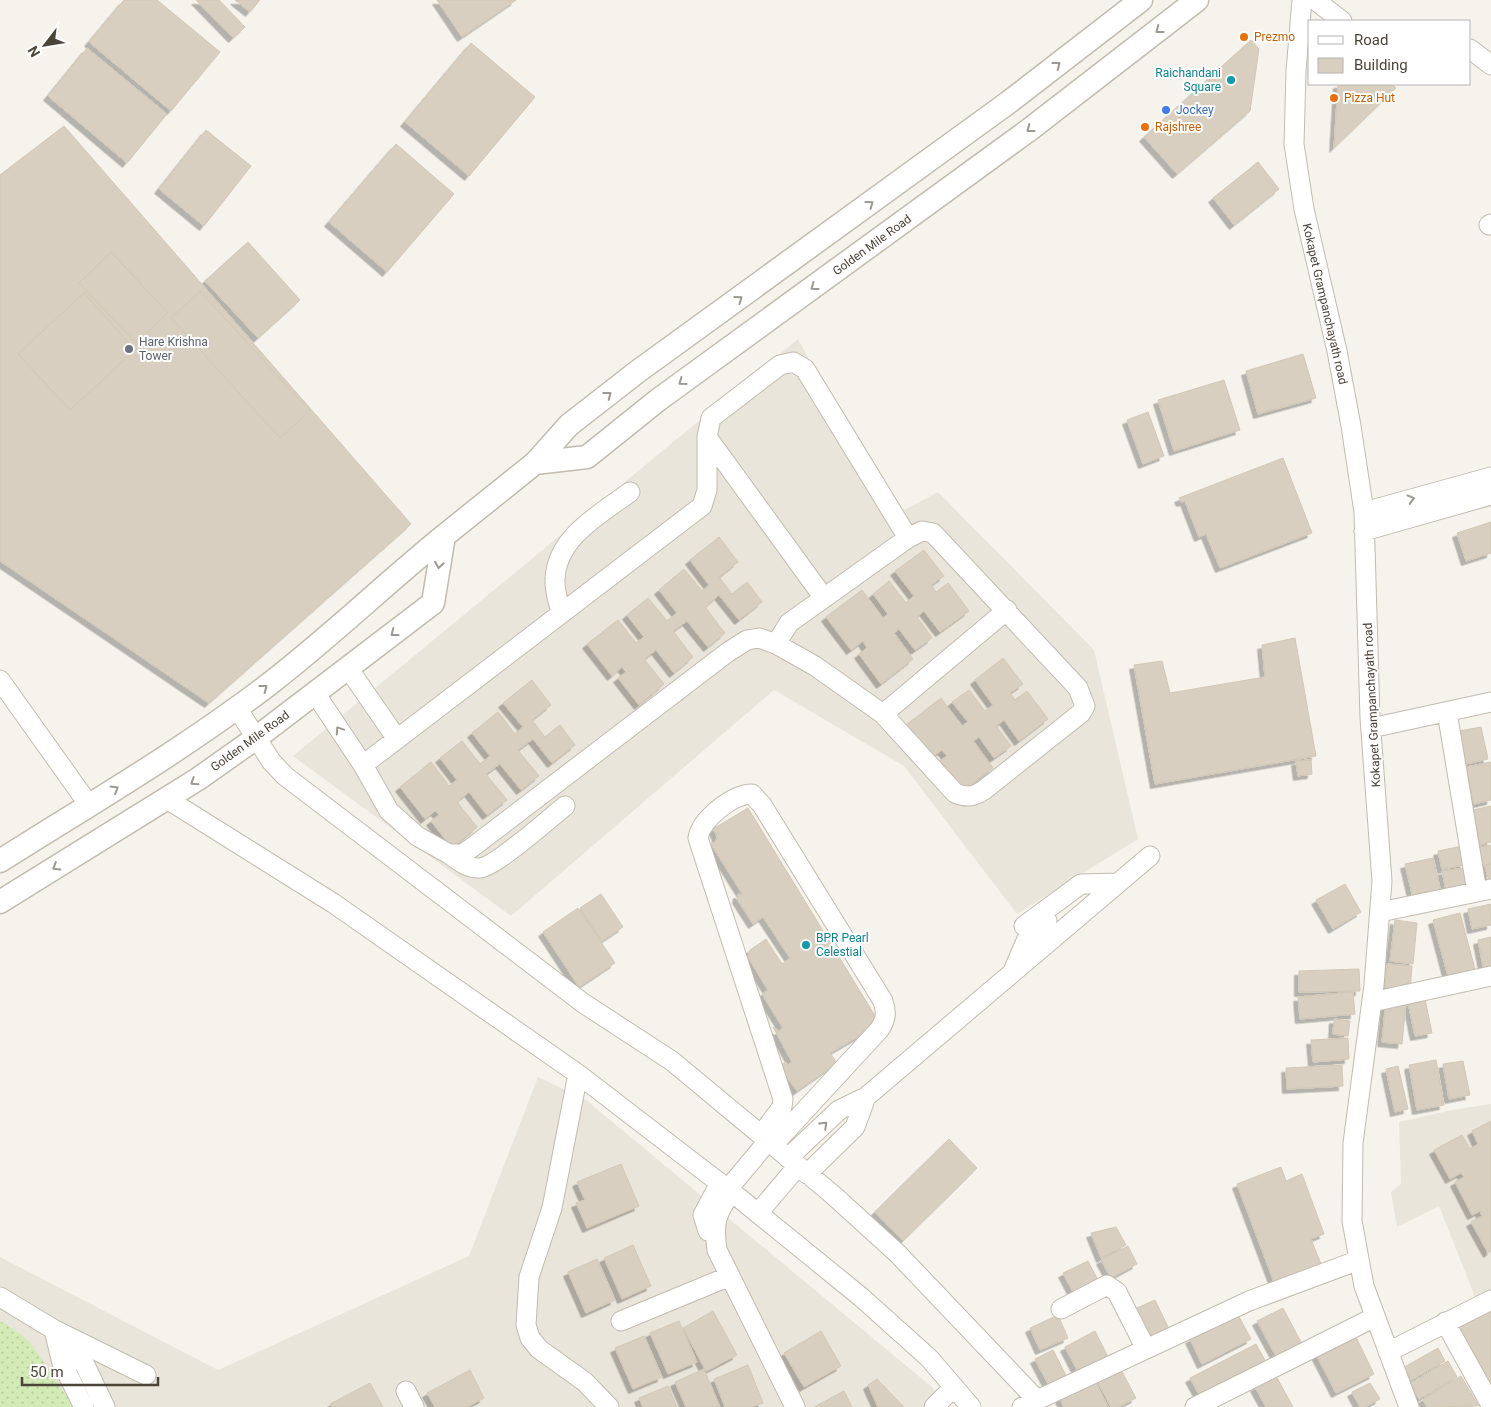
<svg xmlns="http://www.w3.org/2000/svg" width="1491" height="1407" viewBox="0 0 1491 1407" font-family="Roboto,sans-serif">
  <defs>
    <pattern id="grass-dots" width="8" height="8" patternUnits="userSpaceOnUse" patternTransform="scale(1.25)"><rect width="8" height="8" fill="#d2eab5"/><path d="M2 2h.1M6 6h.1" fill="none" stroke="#b6ca9c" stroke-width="1.8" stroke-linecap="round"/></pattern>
    <filter id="shadow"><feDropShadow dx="-4.5" dy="4.5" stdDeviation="0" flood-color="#0004"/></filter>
  </defs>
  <rect width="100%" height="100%" fill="#f6f3ec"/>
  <!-- residential -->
  <path fill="#eae5da" d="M798,339L893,516L938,492L1094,650L1138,839L1017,914L904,766L774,690L511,916L293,756Z
    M538,1077L586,1100L933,1388L946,1407H0V1257L218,1370L469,1256Z
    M1491,1104V1290L1475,1297L1439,1206L1397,1227L1391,1192L1401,1184L1399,1122L1452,1110Z"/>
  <!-- grass -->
  <path fill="url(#grass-dots)" d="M0,1321L14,1329L30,1342L74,1407H0Z"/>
  <!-- building -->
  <path fill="#d8cfc1" stroke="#d3c7b4" filter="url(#shadow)" d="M124,0H157L220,52L171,111L89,42Z
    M196,0H219L245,27L233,38Z
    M235,0H260L250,12Z
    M437,0H516L462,37Z
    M1251,40L1259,49L1250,111L1177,174L1144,137Z
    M471,43L535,97L469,176L405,122Z
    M87,48L167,114L127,163L48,96Z
    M1338,84H1392L1396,88L1334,148Z
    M64,126L411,524L209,703L0,561V175Z
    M206,130L251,166L204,226L159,189Z
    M396,144L454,194L387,272L329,222Z
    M1258,162L1279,189L1234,225L1213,198Z
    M248,242L300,300L258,338L205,281Z
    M111,252L168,313L136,343L79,283Z
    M200,291L310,411L280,438L171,318Z
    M84,293L135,350L70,410L18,354Z
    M1303,354L1316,398L1258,414L1246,371Z
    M1224,380L1240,430L1174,451L1158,400Z
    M1148,412L1164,456L1143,464L1127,420Z
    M1283,458L1312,533L1220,568L1206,534L1199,537L1185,501L1181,502L1179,498Z
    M1491,522V553L1466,561L1457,533Z
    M719,537L738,562L719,577L732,594L747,582L762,602L739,620L719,595L705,607L725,633L708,647L687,621L673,631L693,657L674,673L656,650L644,659L664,684L639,705L618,678L626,672L622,667L612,676L587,644L618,620L636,643L644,637L627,615L648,598L667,621L677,613L659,590L684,569L702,591L709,585L690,560Z
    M924,550L944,576L931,585L936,592L948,583L969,611L940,632L924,611L917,617L932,638L915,650L899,629L894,633L913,659L881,684L859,654L867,648L863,641L851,650L826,617L862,590L883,618L888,614L873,594L889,581L906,603L914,596L895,571Z
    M1295,638L1316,756L1155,784L1134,665L1162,661L1170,693L1265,677L1262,645Z
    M1003,658L1023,684L1010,693L1015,700L1027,691L1048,719L1019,741L1004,720L996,726L1011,746L994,758L979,737L973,741L993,768L961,792L938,762L947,756L942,750L931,758L906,725L941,698L962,726L968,722L952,702L969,690L985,711L993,705L975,680Z
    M532,680L551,705L532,720L545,737L560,725L575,745L552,763L533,739L518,750L539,776L521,790L500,764L486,774L507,800L487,815L469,792L457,802L477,827L452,848L431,821L439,815L435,811L425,819L400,787L431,762L449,786L457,780L440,758L462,741L480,764L490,756L472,733L498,712L515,734L523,727L503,703Z
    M1481,727L1488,759L1466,764L1459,731Z
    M1311,760L1312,774L1298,776L1296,761Z
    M1491,762V800L1474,804L1466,767Z
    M1491,806V842L1480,845L1473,810Z
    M748,808L880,1024L830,1053L837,1063L797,1091L779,1066L786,1062L788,1065L792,1062L773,1027L779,1031L783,1028L762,994L768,990L748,957L750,950L766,939L782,964L790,958L763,917L753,924L737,899L738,894L743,895L711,844L716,841L717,836L713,829Z
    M1491,845V864L1480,866L1476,848Z
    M1462,846L1465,865L1442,869L1438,851Z
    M1433,858L1441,892L1413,898L1405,864Z
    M1491,864V881H1489L1485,866Z
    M1465,868L1469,886L1446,890L1442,871Z
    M1345,884L1361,912L1333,929L1316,900Z
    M601,894L623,927L602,941L580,908Z
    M1491,904V925L1472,929L1468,909Z
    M578,908L615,963L579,987L543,932Z
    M1460,913L1476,973L1449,980L1433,920Z
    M1395,920L1417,923L1413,964L1390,961Z
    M1491,937V970L1484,971L1478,940Z
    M1387,964L1412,966L1410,991L1385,988Z
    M1359,969L1360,991L1299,992V971Z
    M1353,992L1355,1014L1300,1019L1298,997Z
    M1425,999L1432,1033L1415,1036L1408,1002Z
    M1386,1001L1406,1003L1402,1044L1382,1042Z
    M1334,1019L1350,1021L1348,1036L1333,1034Z
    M1348,1038L1349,1059L1313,1062L1311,1040Z
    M1436,1060L1444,1105L1417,1110L1409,1065Z
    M1463,1061L1470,1095L1449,1099L1443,1064Z
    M1342,1065L1343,1086L1287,1089L1286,1068Z
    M1398,1066L1408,1109L1395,1112L1386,1069Z
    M1491,1121V1251L1488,1253L1471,1222L1482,1216L1480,1211L1472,1215L1455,1182L1464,1177L1461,1173L1450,1179L1434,1150L1462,1135L1470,1149L1478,1144L1472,1131Z
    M949,1139L977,1168L903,1241L875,1212Z
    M621,1164L639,1206L587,1228L576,1203L585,1200L577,1182Z
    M1281,1167L1286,1181L1302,1174L1324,1234L1311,1239L1321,1264L1274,1282L1237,1184Z
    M1116,1227L1126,1245L1101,1258L1091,1233Z
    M633,1245L651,1286L622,1299L604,1258Z
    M1128,1246L1137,1264L1111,1278L1101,1260Z
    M597,1259L615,1300L586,1313L568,1272Z
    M1088,1261L1101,1286L1076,1298L1063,1273Z
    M1155,1300L1169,1329L1144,1340L1130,1311Z
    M1491,1305V1397L1452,1325Z
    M1283,1308L1303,1346L1278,1360L1257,1321Z
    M713,1311L737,1355L706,1371L683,1328Z
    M1058,1315L1068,1338L1040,1350L1030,1328Z
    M1238,1315L1251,1339L1202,1364L1190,1339Z
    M679,1321L697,1362L668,1374L650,1333Z
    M821,1331L841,1366L804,1387L784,1353Z
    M1095,1331L1108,1357L1078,1372L1065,1347Z
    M1355,1335L1374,1374L1336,1393L1316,1354Z
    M644,1336L662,1377L633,1389L615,1348Z
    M1256,1344L1267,1364L1201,1398L1190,1378Z
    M1438,1348L1445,1361L1408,1382L1401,1369Z
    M1053,1350L1068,1379L1050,1388L1035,1359Z
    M1448,1361L1457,1377L1419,1399L1410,1384Z
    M748,1365L763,1403L752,1407H725L714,1379Z
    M1120,1368L1136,1398L1118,1407H1111L1097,1380Z
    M704,1369L720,1407H686L675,1382Z
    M470,1370L484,1398L467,1407H435L427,1393Z
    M1276,1376L1293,1407H1266L1255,1387Z
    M1461,1376L1479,1406L1427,1407L1423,1399Z
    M877,1379L904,1407H878L868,1385Z
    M1095,1381L1108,1407H1064L1060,1398Z
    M370,1383L383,1407H332L330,1404Z
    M1370,1383L1380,1399L1365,1407H1360L1352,1392Z
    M668,1386L677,1407H643L639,1398Z
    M844,1391L852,1407H814Z"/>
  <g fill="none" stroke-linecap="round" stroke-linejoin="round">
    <defs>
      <path id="minor" d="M1302,0L1296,71L1294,144L1304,209L1337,351L1351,426L1364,512L1370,718L1382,881L1374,985L1353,1143L1352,1221L1364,1286L1409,1407
        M1315,0L1342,21
        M1470,49L1491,65
        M1489,225L1491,224
        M707,437L824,598
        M1364,512L1491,477
        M1364,531L1491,495
        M561,613C559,603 554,590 555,579C557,537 599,515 630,492
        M348,668L397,739
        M0,680L89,805
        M315,693L363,765L389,811L417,836L449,854H462L470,849L728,652L747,640L759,638L776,644L815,666L883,714L955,793C967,798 973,797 984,790L1081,713L1085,706L1078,688L933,533L922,531L908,538L789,623L776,644
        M237,708L271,761L285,776L583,1003L672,1061L832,1194L898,1254L1037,1400
        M1447,712L1477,892
        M883,714L1007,610
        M1371,728L1491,702
        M363,765L702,506L707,490V437L711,418L780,365L793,362L805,369L908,538
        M167,799L333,903L578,1074L738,1197L861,1297L929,1358L971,1407
        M449,854C459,861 468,869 480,868C495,867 550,818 565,806
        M1380,912L1491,889
        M1024,926L1081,884L1118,883
        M1014,969L1026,941L1047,921
        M1372,1002L1491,976
        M578,1074L552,1208L529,1277L526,1325L530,1338L539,1349L585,1382L609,1407
        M761,1135L782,1107L783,1099L698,838C701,819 733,794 752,794L762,805L883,1001C887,1013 886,1020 879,1030L773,1145
        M788,1158L839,1110L866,1097L1150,856
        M807,1174L855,1127L866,1097
        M728,1189L768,1141
        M731,1192C716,1215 713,1222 717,1250L795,1407
        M758,1213L798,1166
        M708,1231L703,1215L720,1183
        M0,1297L53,1329L146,1375
        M1061,1309L1107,1285L1117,1292L1146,1349
        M621,1321L730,1276
        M1445,1322L1491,1405
        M55,1334L62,1363L84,1407
        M59,1335L85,1365L105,1407
        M1388,1352L1491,1300
        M406,1391L414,1407
        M934,1407L954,1387
        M1022,1407L1249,1301L1359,1260
        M1195,1407L1375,1317"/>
      <path id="tertiary" d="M535,463L587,457L658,400L1029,130L1197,0
        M444,536L535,463L569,425L637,372L1009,102L1141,0
        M0,861C90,804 183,750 268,685C329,638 385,584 444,536L433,603L256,738L198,779L0,902"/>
    </defs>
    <!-- minor casing -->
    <use href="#minor" stroke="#c2bbae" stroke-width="21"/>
    <!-- tertiary casing -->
    <use href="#tertiary" stroke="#c2bbae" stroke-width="25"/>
    <!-- minor -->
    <use href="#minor" stroke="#fff" stroke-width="19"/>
    <!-- tertiary -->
    <use href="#tertiary" stroke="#fff" stroke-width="22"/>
  </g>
  <!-- one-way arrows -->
  <defs><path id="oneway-chevron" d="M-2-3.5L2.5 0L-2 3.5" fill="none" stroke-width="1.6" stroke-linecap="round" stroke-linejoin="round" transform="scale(1.25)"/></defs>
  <g stroke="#9c9892">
    <use href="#oneway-chevron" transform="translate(1159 30) rotate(142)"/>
    <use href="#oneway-chevron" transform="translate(1057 65) rotate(-38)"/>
    <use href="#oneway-chevron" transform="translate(1030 129) rotate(143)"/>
    <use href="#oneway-chevron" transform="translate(870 204) rotate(-36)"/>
    <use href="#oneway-chevron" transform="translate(814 287) rotate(144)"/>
    <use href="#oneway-chevron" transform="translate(739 299) rotate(-36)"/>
    <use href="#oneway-chevron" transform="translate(682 382) rotate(144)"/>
    <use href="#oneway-chevron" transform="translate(608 395) rotate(-38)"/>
    <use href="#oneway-chevron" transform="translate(1411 499) rotate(-15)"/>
    <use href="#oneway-chevron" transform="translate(439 565) rotate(99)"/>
    <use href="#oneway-chevron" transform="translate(394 633) rotate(143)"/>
    <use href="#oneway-chevron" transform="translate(264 688) rotate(-37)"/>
    <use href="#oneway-chevron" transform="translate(339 730) rotate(-124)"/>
    <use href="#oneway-chevron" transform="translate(194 782) rotate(147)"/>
    <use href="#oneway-chevron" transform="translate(115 789) rotate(-31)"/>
    <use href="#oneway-chevron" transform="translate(56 867) rotate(148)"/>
    <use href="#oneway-chevron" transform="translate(824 1125) rotate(-44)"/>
  </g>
  <!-- markers -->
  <g fill="#e8710a" stroke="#fff" stroke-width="2">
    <circle cx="1244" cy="37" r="5"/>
    <circle cx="1334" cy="98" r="5"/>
    <circle cx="1145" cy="127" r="5"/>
  </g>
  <g fill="#0f9aa8" stroke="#fff" stroke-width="2">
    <circle cx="1231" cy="80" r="5"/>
    <circle cx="806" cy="945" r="5"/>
  </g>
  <circle fill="#3f7fe0" stroke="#fff" stroke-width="2" cx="1166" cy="110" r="5"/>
  <circle fill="#6b7280" stroke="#fff" stroke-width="2" cx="129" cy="349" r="5"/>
  <g text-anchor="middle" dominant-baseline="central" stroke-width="4" stroke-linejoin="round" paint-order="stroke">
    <!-- food labels -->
    <g font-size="12" fill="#c56008" stroke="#fff" text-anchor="start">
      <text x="1254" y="37">Prezmo</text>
      <text x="1344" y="98">Pizza Hut</text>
      <text x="1155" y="127">Rajshree</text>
    </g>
    <!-- culture labels -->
    <g font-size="12" fill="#0d838f" stroke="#fff" text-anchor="end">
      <text x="1221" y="73">Raichandani<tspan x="1221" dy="14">Square</tspan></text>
      <text x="816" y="938" text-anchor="start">BPR Pearl<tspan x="816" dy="14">Celestial</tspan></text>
    </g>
    <!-- shop labels -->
    <g font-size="12" fill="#366cbe" stroke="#fff" text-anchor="start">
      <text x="1176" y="110">Jockey</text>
    </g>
    <!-- street labels -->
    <g font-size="12" fill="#4b4439" stroke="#fff">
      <text transform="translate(872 245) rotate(-36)">Golden Mile Road</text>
      <text transform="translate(1325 304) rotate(77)">Kokapet Grampanchayath road</text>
      <text transform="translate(1372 705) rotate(-93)">Kokapet Grampanchayath road</text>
      <text transform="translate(250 741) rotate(-36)">Golden Mile Road</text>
    </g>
    <!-- worship labels -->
    <g font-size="12" fill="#5b616d" stroke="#fff" text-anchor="start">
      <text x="139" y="342">Hare Krishna<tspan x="139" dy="14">Tower</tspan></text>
    </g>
  </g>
  <!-- legend -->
  <rect x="1308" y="20" width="162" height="65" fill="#ffffff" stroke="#b7b4b0"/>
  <rect x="1318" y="36" width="25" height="8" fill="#ffffff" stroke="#b7b4b0"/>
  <text x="1354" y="45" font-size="15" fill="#4b4439">Road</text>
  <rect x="1318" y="58" width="25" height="15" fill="#d8cfc1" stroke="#b7b4b0"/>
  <text x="1354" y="70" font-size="15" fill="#4b4439">Building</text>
  <!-- north arrow -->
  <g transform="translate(45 45) rotate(239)" stroke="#ffffff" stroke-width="4" paint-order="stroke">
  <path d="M0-4L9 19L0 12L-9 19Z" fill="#4b4439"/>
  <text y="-8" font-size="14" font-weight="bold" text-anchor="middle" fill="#4b4439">N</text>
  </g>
  <!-- scale -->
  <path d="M22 1377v8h136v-8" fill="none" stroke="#4b4439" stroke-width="2.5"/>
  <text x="30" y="1377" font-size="15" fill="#4b4439" stroke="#ffffff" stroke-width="4" paint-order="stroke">50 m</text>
</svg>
